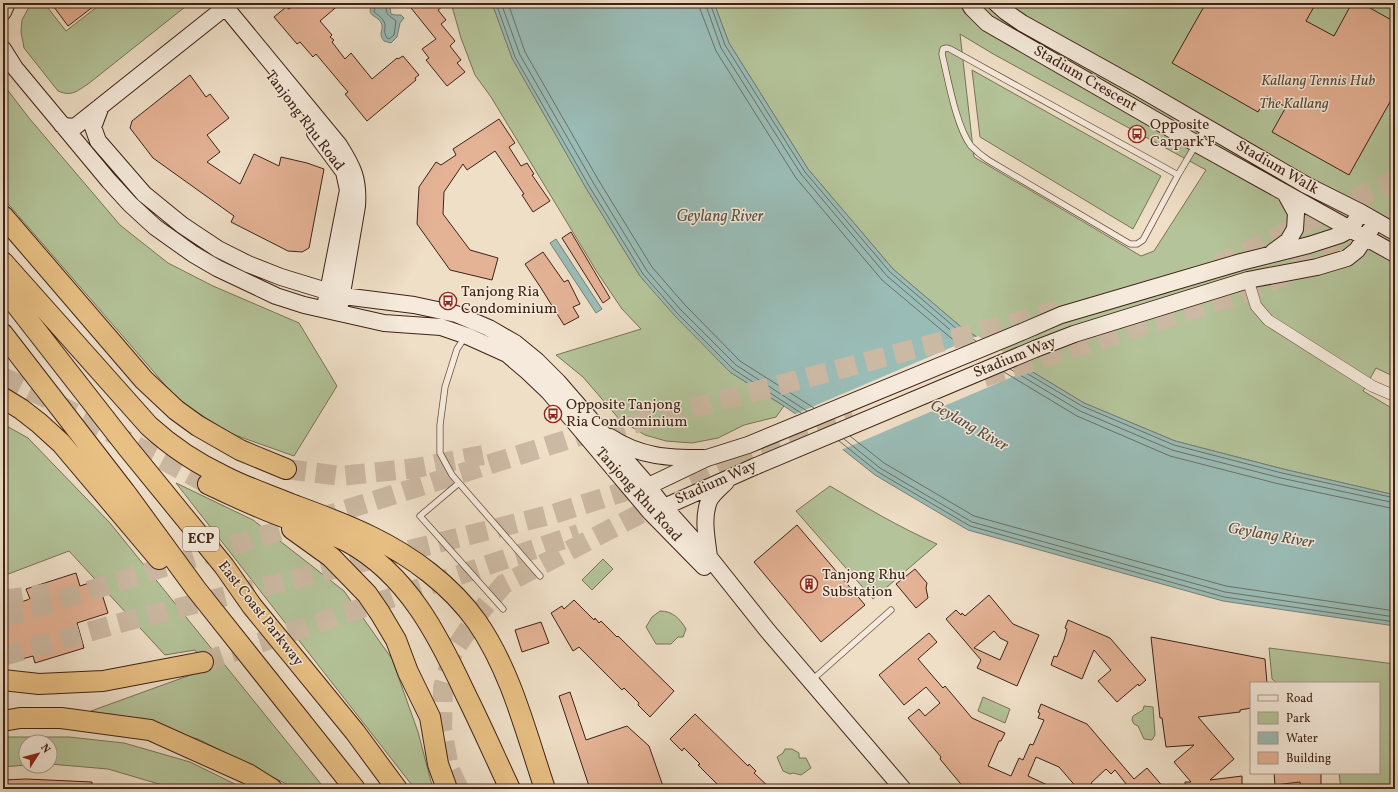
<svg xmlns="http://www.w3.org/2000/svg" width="1398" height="792" viewBox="0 0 1398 792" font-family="Vollkorn,serif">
  <rect width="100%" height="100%" fill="#efdfc7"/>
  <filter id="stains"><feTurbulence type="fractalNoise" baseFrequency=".005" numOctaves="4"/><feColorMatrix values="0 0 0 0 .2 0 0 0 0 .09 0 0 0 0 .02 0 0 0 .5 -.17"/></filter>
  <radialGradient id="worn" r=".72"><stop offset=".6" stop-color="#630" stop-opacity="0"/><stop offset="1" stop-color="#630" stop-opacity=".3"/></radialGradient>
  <!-- green -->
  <path fill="#b4c399" stroke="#7a7357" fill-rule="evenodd" d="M32,3H44L66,31L102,3H181L185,7L88,84C77,91 72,97 58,91L24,48L21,32L22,20L30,5Z
    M451,3H492L512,58L586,188L640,276L730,372L784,406L776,417L744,425L718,438L692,443L666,441L645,435L620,420L583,377L556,355L641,329L622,309L597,272L491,97L475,75L461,38Z
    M714,3H1395V377L1376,368L1363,391L1395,410V495L1283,469L1175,441L1084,403L1031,371L961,327L893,269L808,169L729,43ZM960,34L995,55L1206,170L1154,251L1141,256L974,157Z
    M972,70L1161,176L1133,229L980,137Z
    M3,84L29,118L120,225L168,263L213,286L299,323L337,386L294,456L232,434L179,401L3,198Z
    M3,424L28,438L110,523L325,789H296L198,739L91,711L207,669L195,650L165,655L69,551L3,576Z
    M176,483L253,520L344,591L392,659L418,732L433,789H415Z
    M830,486C865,507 899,527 937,544L873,599L796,511Z
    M603,559L613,569L592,590L582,580Z
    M660,611C673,611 680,619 686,629L683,637H678L671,644H656L646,627L652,617Z
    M1269,648L1395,664V721L1391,730L1395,762V789H1341L1339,773H1379V683H1277L1272,679Z
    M983,697L1010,709L1005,723L978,711Z
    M1144,706L1153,707L1155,735L1152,740L1144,739L1138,726L1134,724L1132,720L1133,716L1143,710Z
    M7,737H69L124,743L190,762L245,789H176L108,769L50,764V742H26V765L3,767V738Z
    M785,749H792L799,753V758H806L811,768L801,775L793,773L790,774L783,771L777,757L783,753Z"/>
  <!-- water -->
  <path fill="#9abcb6" stroke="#767f76" d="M373,3H392L390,8L391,14L395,15H401L404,18L400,23L397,37L391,43L384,41C378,33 383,32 382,25C379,14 364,18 373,3Z
    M492,3H714L729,43L808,169L893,269L961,327L1031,371L1084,403L1175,441L1283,469L1395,495V626L1223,601L968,530L875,475L816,428L784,406L730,372L674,315L640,276L586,188L512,58Z
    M556,239L602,309L596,313L550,243Z"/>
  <!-- pier -->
  <path fill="#efdfc7" d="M978,336L1031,369L841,450L793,415Z"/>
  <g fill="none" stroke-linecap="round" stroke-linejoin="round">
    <!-- shore -->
    <path stroke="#6c7066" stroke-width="1" d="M376,3L374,12C393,25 380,27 387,38L389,39L394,35L396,21C389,15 384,15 387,3
      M496,3L515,57L589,186L643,274L677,313L733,369L801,413
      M501,3L520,55L594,184L647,271L680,309L736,365L807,411
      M508,3L525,52L599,181L652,267L685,305L740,361L814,408
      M699,3L700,9L716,51L796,178L882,280L951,338L963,346
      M705,3L721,48L801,174L887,276L955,334L970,343
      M710,3L725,45L805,172L890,272L958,330L976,341
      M1016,367L1082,406L1174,445L1282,473L1395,498
      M1010,369L1080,411L1172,450L1281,478L1395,503
      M1004,372L1077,416L1170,456L1279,484L1395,509
      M850,436L884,463L974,516L1226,586L1395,611
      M844,439L880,468L972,522L1225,592L1395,617
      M839,441L878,472L970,526L1224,597L1395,622"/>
  </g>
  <!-- building -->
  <path fill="#e4b295" stroke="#3f2315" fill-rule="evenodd" d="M51,3H98L68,26Z
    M305,3H341L320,21L332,35L330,37L334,40L332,42L345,59L351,53L372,79L397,58L398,59L403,56L419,75L415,78L416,80L367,121L345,94L348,92L316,54L313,57L300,42L297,44L274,17L286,7L289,9L296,4L299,8Z
    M407,3H447L438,10L446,20L441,24L455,41L450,46L461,60L457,63L465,72L447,86L426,60L429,58L422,49L436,39Z
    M1206,3H1316L1306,21L1334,36L1352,3H1361L1395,22V93L1349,175L1272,132L1286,107L1267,96L1258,112L1172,63Z
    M190,75L206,97L210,94L229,118L207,135L220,152L207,162L240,184L254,154L279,166L281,157L307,163L324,169L309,248L302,252L288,251L231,222L234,216L153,158L130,128L132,121Z
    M499,119L515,143L509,147L521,166L527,163L534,174L532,175L550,201L533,212L522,195L524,194L495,151L467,170L463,164L444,192L443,214L470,250L498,258L492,280L450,270L417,224L419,187L436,162L441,165L456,155L453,149Z
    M571,232L610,298L603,303L562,238Z
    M543,252L564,282L568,280L580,304L573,307L579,317L564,325L541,288L525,264Z
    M797,525L865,605L821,642L754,562Z
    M915,569L927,583L926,588L928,598L916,608L896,584Z
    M76,573L80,586L89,583L93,594L101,591L108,613L77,623L84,648L35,663L33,656L22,659L18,646L3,651V608L30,599L26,589Z
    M989,595L1013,624L1039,635L1017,686L977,668L981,660L946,619L956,610L961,615L962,613L965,616ZM994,631L1000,638L1008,642L1000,660L974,648Z
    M574,600L594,620L595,618L599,623L601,621L617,637L618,636L674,691L650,717L638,705L639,703L624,688L622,690L579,647L573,651L551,613L562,606L564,609Z
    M1068,620L1110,638L1146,680L1139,686L1138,684L1117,702L1098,681L1111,670L1094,650L1082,679L1051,665L1054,656L1057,657L1064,640L1067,629L1065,628Z
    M541,622L549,643L522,652L515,630Z
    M929,633L937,642L918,659L943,688L945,686L972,718L1005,733L1001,741H999L988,766L1011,776L1019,758L1023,760L1030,744L1033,745L1044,720L1038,718L1040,713L1038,712L1041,704L1087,724L1134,779L1147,768L1165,789H1122L1127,785L1115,770L1111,774L1106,769L1091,783L1097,789H1078L1059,767L1036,757L1028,776L1056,789H965L940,759L941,757L908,718L919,709L925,716L940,703L926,687L904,705L879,675Z
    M1151,637L1265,659L1267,683H1251V708L1240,710V712L1198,717L1234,759L1210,780L1242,776V789H1185V782H1191L1174,762L1194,745L1166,747L1162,718H1160Z
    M570,692L586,740L627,726L649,746L664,789H590L559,696Z
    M695,714L748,766L749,764L756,771L754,773L771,789H722L698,765L700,764L684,748L682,751L670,739Z
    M1274,773H1321V789H1301L1300,782L1275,785Z
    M26,779L92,782V789H3V780Z"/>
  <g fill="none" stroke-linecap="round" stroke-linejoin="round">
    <!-- highway-tunnel -->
    <path stroke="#ccb9a3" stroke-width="20" stroke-dasharray="20 10" stroke-linecap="butt" d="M1218,265L1395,180
      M3,377L44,397L208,484
      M984,377L1253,290L1395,222
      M732,458L854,419
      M286,469L341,476L416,468L483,455
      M693,486L751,458
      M3,600L50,593
      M3,618L576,437L618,428L1065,309
      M3,656L127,621L553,514L648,484
      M203,662L579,534
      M459,789L449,768L442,729L443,688L453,652L480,612L504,584L665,501"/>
    <defs>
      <path id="lane" d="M1178,175L950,49L947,48L943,49L942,54C948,79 956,126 971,146C976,151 982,156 988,160L1130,244H1137L1143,240L1178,175L1205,129
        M465,337L457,349L445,387L440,425V453L452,475L540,576
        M459,483L420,516L503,609
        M812,680L891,610"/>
      <path id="street" d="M1248,280L1256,306L1268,320L1372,386L1395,396"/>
      <path id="secondary" d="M222,3L339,145C353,167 359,179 357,206L340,305
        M969,3L972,8L987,23L1197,144L1395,254
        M996,3L1006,12L1022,23L1139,88L1306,185L1360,212L1395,232
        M3,12L7,3
        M3,49L15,68L109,181L130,204L155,227L193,254L217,268L276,296L304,305L384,323L441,327L467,336L507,354L528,372L549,392L651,513L704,567
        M101,106L93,127L98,141L144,194L182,225L218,249L248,264L281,277L343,296L414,305L456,314L489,328L515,343L537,361L558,382L644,481L663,506L709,557L767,630L903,789
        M62,125L70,127L76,126L218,13
        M315,133L344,172L348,190L326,302
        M1273,252L1288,241L1295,229L1296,213L1285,193
        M1035,349L1074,334L1248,280L1317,267L1347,258L1357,250L1371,229
        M610,437C640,457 669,458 703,458
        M640,490L707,458L748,445L1024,331L1061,315L1241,262L1309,245L1340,235L1351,229L1360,212
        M655,511L756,466
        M709,557C707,539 702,519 709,501C712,494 721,487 726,482"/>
      <path id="highway" d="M3,216L144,380L176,410L198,426L240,450L286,469
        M3,262L149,426C171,446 196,463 224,476C245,487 269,495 291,504C318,514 346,524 372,537C411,556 451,585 477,622C511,671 526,733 545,789
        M3,288L127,447L224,566L252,606L355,732L397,789
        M3,334L125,492L196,589L355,789
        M3,398L21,409L39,423L61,443L159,559
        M208,484C235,497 261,509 289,519C307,527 331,533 348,542C407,574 438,635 465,693C481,725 495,757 510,789
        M292,529L331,557L367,594L380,613L396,640L408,672L430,717L438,764L447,789
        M3,680L39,684L103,681L203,662
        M3,721L20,718H61L150,730L248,774L272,789"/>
    </defs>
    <!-- lane casing -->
    <use href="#lane" stroke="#6b5242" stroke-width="7"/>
    <!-- street casing -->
    <use href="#street" stroke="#6b5242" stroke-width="12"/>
    <!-- secondary casing -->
    <use href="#secondary" stroke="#3f2315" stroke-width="18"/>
    <!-- highway casing -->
    <use href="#highway" stroke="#3f2315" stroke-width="22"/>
    <!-- lane -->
    <use href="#lane" stroke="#f5eadb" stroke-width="5.5"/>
    <!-- street -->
    <use href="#street" stroke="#f5eadb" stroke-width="11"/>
    <!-- secondary -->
    <use href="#secondary" stroke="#f5eadb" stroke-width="16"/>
    <!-- highway -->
    <use href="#highway" stroke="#e8c084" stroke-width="20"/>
    <defs>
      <path id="secondary-bridge" d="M756,466L1035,349"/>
    </defs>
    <!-- secondary-bridge casing -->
    <use href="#secondary-bridge" stroke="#3f2315" stroke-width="18" stroke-linecap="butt"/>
    <!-- secondary-bridge -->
    <use href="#secondary-bridge" stroke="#f5eadb" stroke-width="16"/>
  </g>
  <!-- icons -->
  <defs>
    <symbol id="bus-ring" viewBox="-11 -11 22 22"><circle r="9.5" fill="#f5eadb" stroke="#8f2418" stroke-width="1.5"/><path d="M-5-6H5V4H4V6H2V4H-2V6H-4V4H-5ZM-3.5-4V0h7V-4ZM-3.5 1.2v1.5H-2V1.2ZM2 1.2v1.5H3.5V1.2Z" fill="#8f2418"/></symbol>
    <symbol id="building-ring" viewBox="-11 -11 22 22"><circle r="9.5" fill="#f5eadb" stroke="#8f2418" stroke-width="1.5"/><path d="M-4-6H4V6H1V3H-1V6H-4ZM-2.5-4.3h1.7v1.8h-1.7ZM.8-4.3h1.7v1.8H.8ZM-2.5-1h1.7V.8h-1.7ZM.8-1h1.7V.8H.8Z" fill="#8f2418"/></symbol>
  </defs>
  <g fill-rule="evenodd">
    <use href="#bus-ring" x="1127" y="124" width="20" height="20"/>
    <use href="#bus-ring" x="438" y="291" width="20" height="20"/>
    <use href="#bus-ring" x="543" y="404" width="20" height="20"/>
    <use href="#building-ring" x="799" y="574" width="20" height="20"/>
  </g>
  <g text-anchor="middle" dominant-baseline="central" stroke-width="3" stroke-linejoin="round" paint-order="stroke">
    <!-- shield labels -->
    <rect fill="#f5eadb" stroke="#765f50" stroke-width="1" x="183" y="527" width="36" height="24" rx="3"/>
    <g font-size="14" font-weight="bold" fill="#3f2315">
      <text x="201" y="539">ECP</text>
    </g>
    <!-- street labels -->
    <g font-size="15" fill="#3f2315" stroke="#f5eadb">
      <text transform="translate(1085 79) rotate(30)">Stadium Crescent</text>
      <text transform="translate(304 121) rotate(53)">Tanjong Rhu Road</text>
      <text transform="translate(1277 168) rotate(30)">Stadium Walk</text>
      <text transform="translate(1015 358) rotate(-22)">Stadium Way</text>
      <text transform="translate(716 483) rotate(-24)">Stadium Way</text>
      <text transform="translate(638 495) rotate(48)">Tanjong Rhu Road</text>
      <text transform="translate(260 614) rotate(52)">East Coast Parkway</text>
    </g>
    <!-- park labels -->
    <g font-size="15" font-style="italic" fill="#5c4b36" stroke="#f5eadb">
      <text x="1318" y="81">Kallang Tennis Hub</text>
      <text x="1294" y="104">The Kallang</text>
    </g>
    <!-- poi labels -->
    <g font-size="15" fill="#3f2315" stroke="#f5eadb" text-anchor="start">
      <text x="1150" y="125">Opposite<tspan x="1150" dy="17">Carpark F</tspan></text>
      <text x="461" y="292">Tanjong Ria<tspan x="461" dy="17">Condominium</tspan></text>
      <text x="566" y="405">Opposite Tanjong<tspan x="566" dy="17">Ria Condominium</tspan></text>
      <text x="822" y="575">Tanjong Rhu<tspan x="822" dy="17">Substation</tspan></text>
    </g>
    <!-- water labels -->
    <g font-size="16" font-style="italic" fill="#5a5145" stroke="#f5eadb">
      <text x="720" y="217">Geylang River</text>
      <text transform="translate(969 426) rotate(30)">Geylang River</text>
      <text transform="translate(1271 536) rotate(10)">Geylang River</text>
    </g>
  </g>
  <!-- margin -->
  <rect width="1398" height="792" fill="none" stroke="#efdfc7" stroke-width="16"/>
  <rect x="4" y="4" width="1390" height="784" fill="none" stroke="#3f2315" stroke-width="2"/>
  <rect x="8" y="8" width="1382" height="776" fill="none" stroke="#3f2315"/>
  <!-- legend -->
  <rect x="1250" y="682" width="130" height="92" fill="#f5eadb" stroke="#ac9a8c"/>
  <rect x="1258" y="695" width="20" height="6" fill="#f5eadb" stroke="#ac9a8c"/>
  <text x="1286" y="702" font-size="12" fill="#3f2315">Road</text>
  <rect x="1258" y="712" width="20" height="12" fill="#b4c399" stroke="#ac9a8c"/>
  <text x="1286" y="722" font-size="12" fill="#3f2315">Park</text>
  <rect x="1258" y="732" width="20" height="12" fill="#9abcb6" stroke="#ac9a8c"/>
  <text x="1286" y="742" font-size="12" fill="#3f2315">Water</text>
  <rect x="1258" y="752" width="20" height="12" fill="#e4b295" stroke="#ac9a8c"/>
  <text x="1286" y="762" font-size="12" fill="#3f2315">Building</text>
  <!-- north arrow -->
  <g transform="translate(38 754) rotate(54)"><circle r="19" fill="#f5eadb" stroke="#ac9a8c"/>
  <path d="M0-3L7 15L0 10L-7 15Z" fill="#8f2418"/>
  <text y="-6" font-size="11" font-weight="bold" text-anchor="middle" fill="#3f2315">N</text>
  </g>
  <rect width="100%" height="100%" filter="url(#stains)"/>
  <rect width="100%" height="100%" fill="url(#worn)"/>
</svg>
